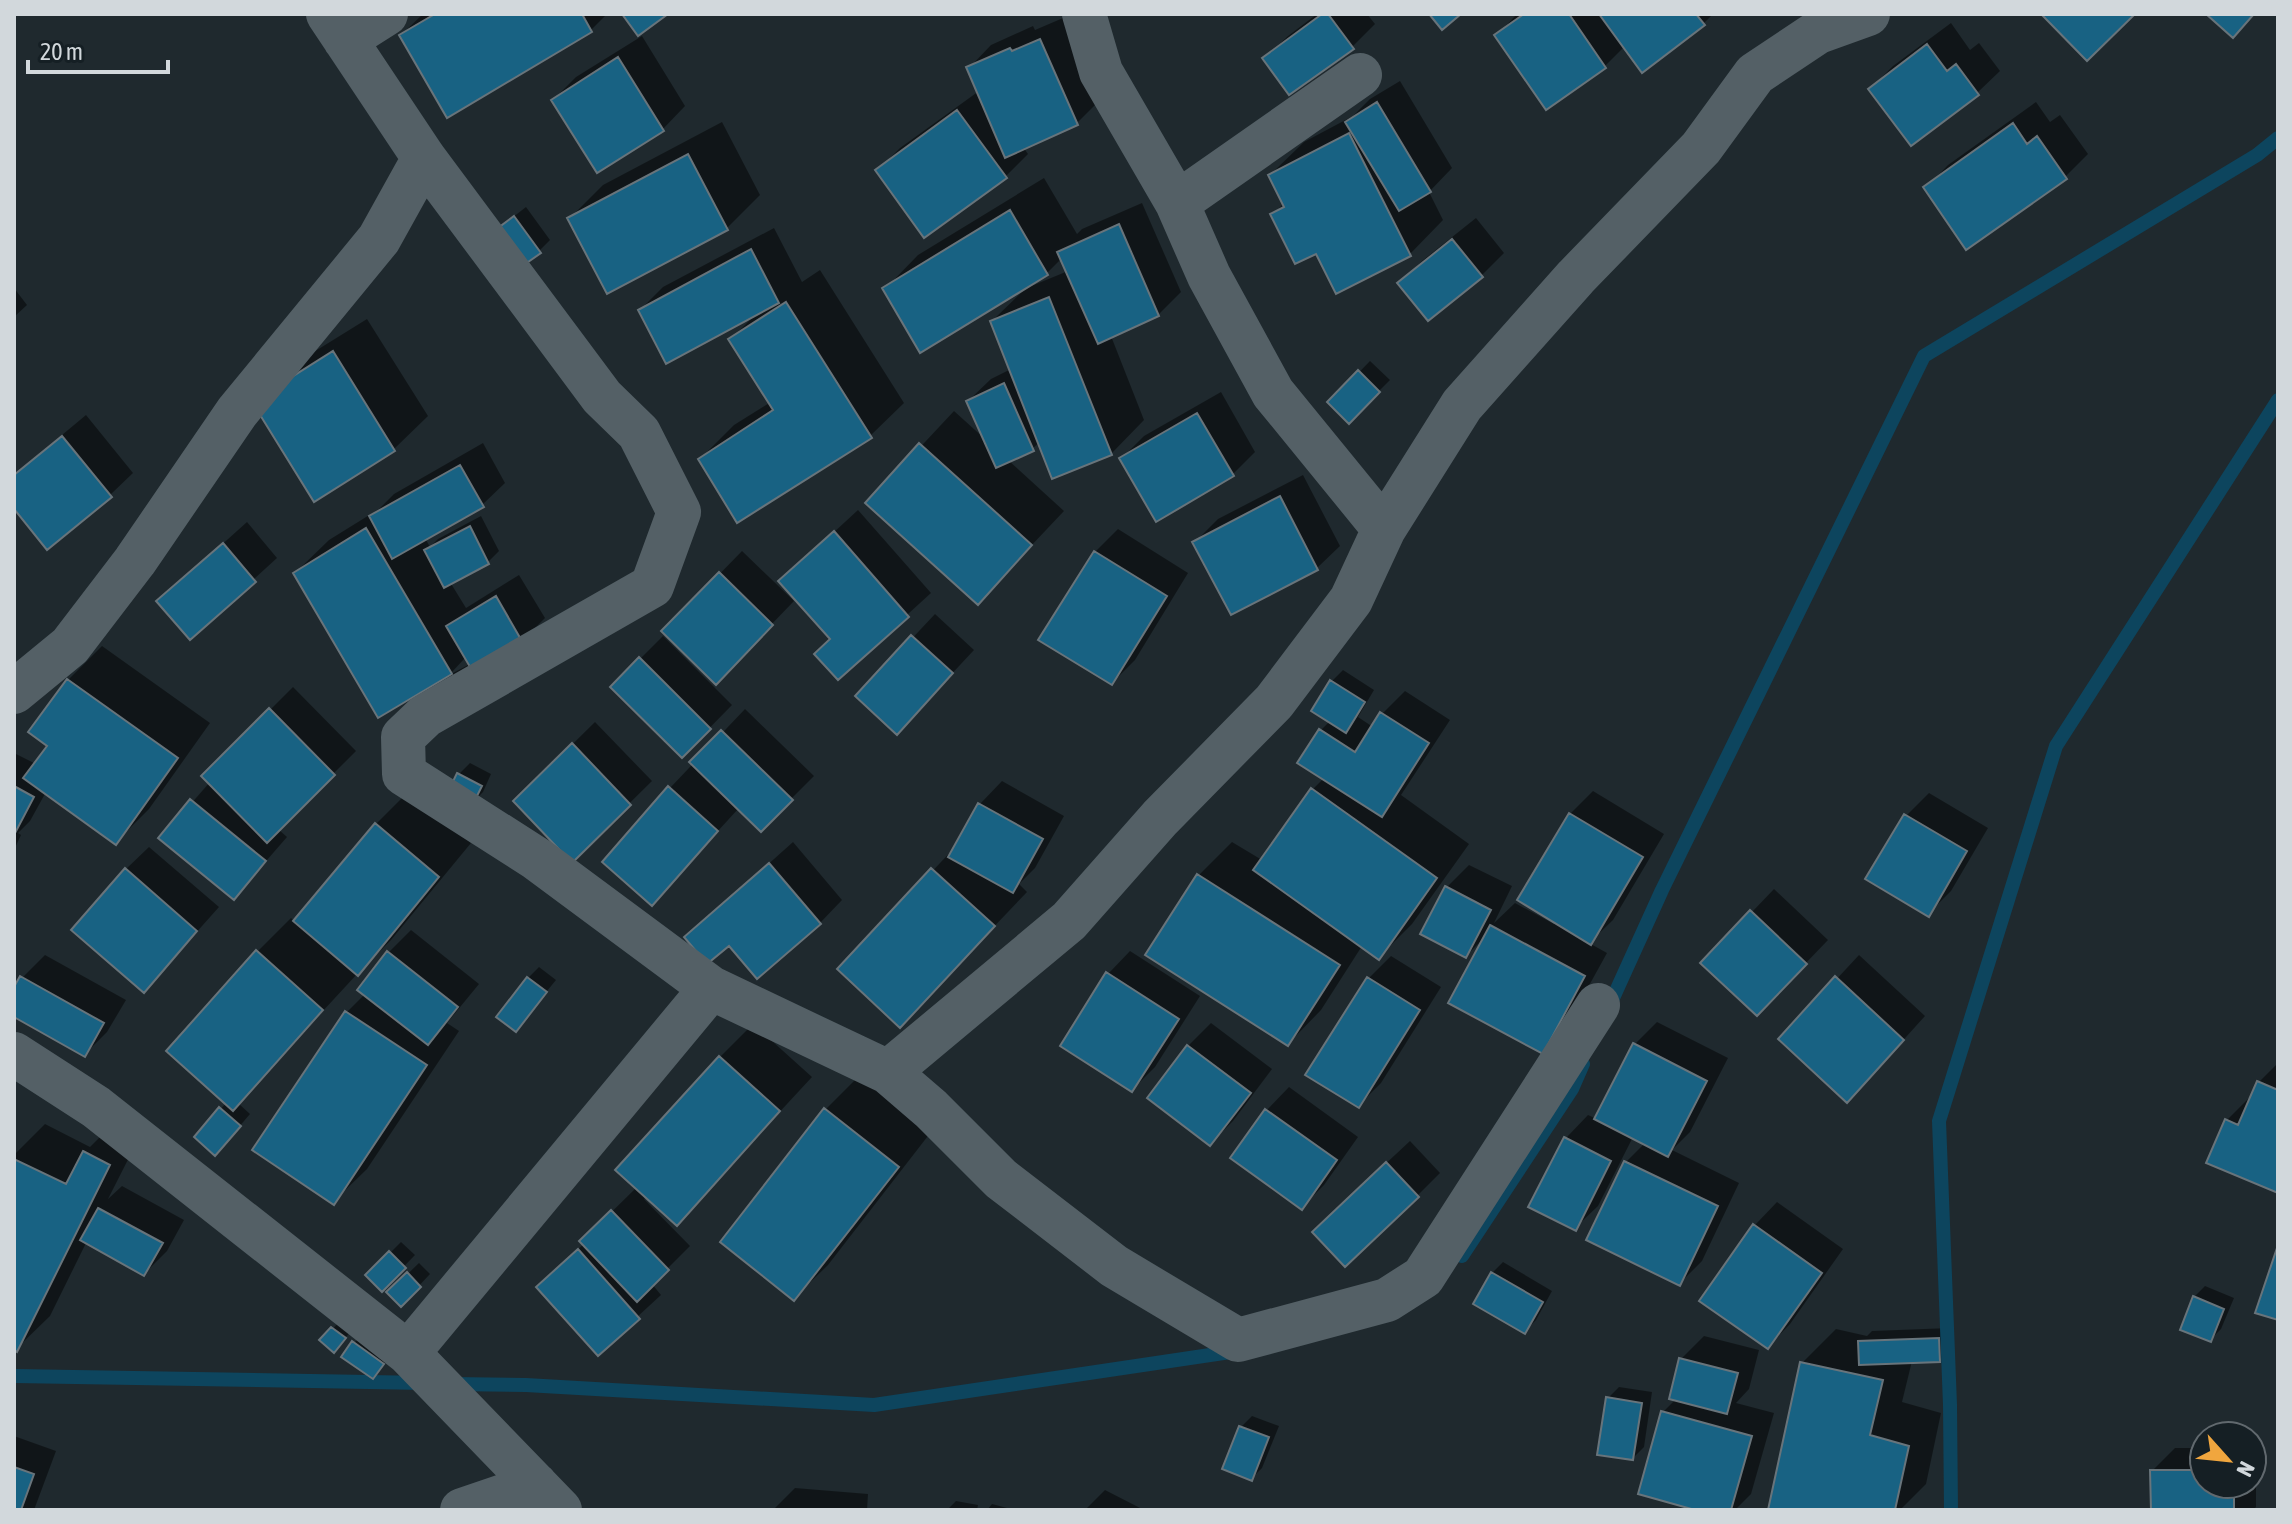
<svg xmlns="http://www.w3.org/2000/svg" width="2292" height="1524" viewBox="0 0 2292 1524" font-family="'Asap Condensed',sans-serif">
  <rect width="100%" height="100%" fill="#1f292e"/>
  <!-- shadow -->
  <path fill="#0007" fill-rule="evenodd" d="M423,14H607L591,30L448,115L401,35Z
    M1317,14H1367L1375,24L1352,47L1265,58L1288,36Z
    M1517,14H1713L1703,24L1625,46L1604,67L1497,35Z
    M1063,18L1099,101L1076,124L1023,147L1028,154L1005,177L878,170L900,148L979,91L969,68L991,45L1033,26L1035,30Z
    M1951,23L1970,50L1979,43L2000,71L1977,93L1870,89L1893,66Z
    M642,36L685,106L663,129L553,100L576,77Z
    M1400,81L1452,168L1429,192L1443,220L1410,254L1317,251L1273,215L1284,203L1270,175L1304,142L1353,116L1370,99Z
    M2036,102L2050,122L2060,115L2088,154L2065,177L1926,188L1948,165Z
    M722,122L760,195L727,228L569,219L603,185Z
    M1044,178L1077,234L1082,229L1142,203L1181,292L1158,315L1111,336L1144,420L1111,454L1040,442L1032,449L1008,460L1064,511L978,602L868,503L954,411L985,439L968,401L991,379L1011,369L992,321L1026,288L885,289L918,255ZM1062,258L1068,271L1029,287L1028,284L1047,273Z
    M526,207L550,240L539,251L508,221Z
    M1476,218L1504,253L1481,276L1400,283L1422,261Z
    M774,228L802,282L820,270L904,403L870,436L700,459L734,425L771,402L731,339L754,316L640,310L663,287Z
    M14,288L27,305L14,317Z
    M367,319L428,416L394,449L314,500L288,368Z
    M1370,361L1390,380L1349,421L1330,402Z
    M1221,392L1255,452L1232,475L1121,459L1144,436Z
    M86,415L133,473L110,495L14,506V475Z
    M483,443L505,483L482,505L425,538L430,547L438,539L481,516L499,551L488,562L450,582L466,608L519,575L545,618L522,641L443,683L453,673L470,664L466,657L451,673L295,573L329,540L379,509L394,494Z
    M1303,475L1340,546L1317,568L1195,542L1218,519Z
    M858,510L931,593L838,678L832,639L781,581Z
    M247,522L277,558L190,637L159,601Z
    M1118,529L1188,573L1135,660L1112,683L1095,552Z
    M742,551L794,601L738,659L664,631Z
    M935,614L974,650L919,709L858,696Z
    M663,636L732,705L682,756L612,687Z
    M102,646L210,723L149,809L116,842L46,792L30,821L18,833L21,835L14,850V753L36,764L50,745L68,680Z
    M1343,670L1374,690L1358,717L1373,727L1382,714L1405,691L1450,720L1401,795L1469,844L1412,924L1378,958L1362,946L1321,1010L1288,1044L1148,954L1199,875L1232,842L1262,860L1313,789L1324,778L1300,763L1321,730L1330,721L1332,681Z
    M293,687L356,751L278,829L287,837L234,898L161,838L210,782L204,776Z
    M745,709L814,776L761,829L739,808L652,903L670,788Z
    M595,722L652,781L572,860L515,801Z
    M470,763L491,774L483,792L472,803L459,774Z
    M1002,781L1064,816L1035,868L1019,884L1027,892L900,1025L840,969L957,845L980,804Z
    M409,791L471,843L391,940L358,973L238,1103L250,1114L226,1142L196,1137L226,1103L168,1051L258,951L291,918L295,922L376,824Z
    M1593,791L1664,834L1613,920L1589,943L1607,953L1565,1029L1542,1052L1485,937L1466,956L1447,887L1469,865L1512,886L1494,923L1515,903L1554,924L1570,814Z
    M1929,793L1988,828L1951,891L1928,914L1906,816Z
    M793,842L842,900L820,923L757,976L729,943L687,937Z
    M149,847L219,907L144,991L126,869Z
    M1774,889L1828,940L1779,991L1752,912Z
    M411,930L479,984L447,1023L459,1031L367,1169L333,1202L255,1150L347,1012L365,994L388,953Z
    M1130,951L1200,996L1155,1067L1132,1090L1108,974Z
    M45,955L126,1000L107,1032L84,1055L14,1015V991L22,978Z
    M1859,955L1925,1016L1869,1078L1781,1039Z
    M1391,956L1441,987L1381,1083L1358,1106L1368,979Z
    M539,967L556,980L516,1029L528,978Z
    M1657,1022L1728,1058L1690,1132L1672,1150L1739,1183L1702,1261L1680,1283L1589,1239L1626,1162L1645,1143L1633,1137L1598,1206L1575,1228L1566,1138L1588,1115L1597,1119L1635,1044Z
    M1211,1023L1272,1069L1233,1121L1210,1144L1149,1098L1188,1046Z
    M753,1024L812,1077L677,1223L647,1196L644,1199L690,1246L652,1284L661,1295L598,1353L561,1264L584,1244L582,1241L637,1187L720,1057Z
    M2278,1063V1191L2227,1120L2254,1093L2259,1082Z
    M859,1076L931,1132L828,1265L794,1298L722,1242L826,1109Z
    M1289,1087L1358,1137L1324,1185L1301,1208L1232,1158L1267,1110Z
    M118,1119L142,1132L108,1199L122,1186L184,1220L167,1251L144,1274L87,1241L50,1316L16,1349L14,1348V1155L45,1124L90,1147Z
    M1410,1141L1440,1173L1417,1196L1337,1209Z
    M1777,1202L1843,1249L1790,1324L1768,1347L1702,1300L1755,1225Z
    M401,1242L415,1255L382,1289L368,1275Z
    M1503,1262L1552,1291L1536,1320L1525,1331L1492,1273Z
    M419,1263L430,1274L401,1305L389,1292Z
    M2205,1286L2234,1298L2221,1329L2210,1340L2194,1297Z
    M344,1317L356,1326L334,1350L322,1340Z
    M1950,1328V1349L1939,1360L1912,1361L1902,1402L1941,1413L1926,1484L1900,1510H1770L1802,1363L1836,1329L1867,1336L1872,1331Z
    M365,1332L394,1352L373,1376L354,1343Z
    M1704,1336L1759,1350L1749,1389L1736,1403L1774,1413L1751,1494L1735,1510H1703L1663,1412L1676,1399L1681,1359Z
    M1619,1387L1652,1392L1644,1447L1633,1458L1608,1398Z
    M1252,1416L1279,1426L1262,1468L1251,1479L1225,1468L1241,1427Z
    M14,1436L56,1451L34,1510H14Z
    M2175,1448H2204V1484H2252V1448H2256V1507L2253,1510H2153L2152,1471Z
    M795,1488L868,1494L867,1510H773Z
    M1105,1490L1144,1510H1085Z
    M956,1501L978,1505L977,1510H947Z
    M992,1504L1007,1508L1006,1510H987Z"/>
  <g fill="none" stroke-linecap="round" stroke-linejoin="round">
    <!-- stream -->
    <path stroke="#0d455e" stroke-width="14" d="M1608,1009L1662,890L1924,356L2257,155L2278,138
      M1462,1256L1572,1089L1583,1064
      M14,1376L426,1383
      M450,1384L526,1385L874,1405L1237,1351
      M1951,1510L1950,1405L1939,1121L2056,746L2278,400"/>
  </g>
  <!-- building -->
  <path fill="#186283" stroke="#68747b" stroke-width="2" d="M435,14H582L592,32L447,118L399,35Z
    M622,14H668L638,36Z
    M1322,14H1328L1354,49L1289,95L1262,58Z
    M1429,14H1461L1442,30Z
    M1524,14H1569L1606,68L1546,110L1494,35Z
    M1599,14H1696L1705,25L1642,73Z
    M2041,14H2135L2087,61Z
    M2206,14H2254L2233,38Z
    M1040,39L1078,125L1005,158L966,67L1010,48L1012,51Z
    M1927,44L1947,71L1956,64L1979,95L1911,146L1868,89Z
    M618,57L664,131L597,173L551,100Z
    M1377,102L1431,192L1399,211L1345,122Z
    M957,110L1007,178L924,238L875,170Z
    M2013,123L2027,144L2037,136L2067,179L1966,250L1923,187Z
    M1349,133L1411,256L1336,294L1316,254L1295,264L1270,214L1284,207L1268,175Z
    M688,154L728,230L607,294L567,218Z
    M1010,210L1048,275L920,353L882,288Z
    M514,216L541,253L521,267L494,231Z
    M1119,224L1159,316L1098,344L1057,252Z
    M1452,239L1483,277L1428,321L1397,283Z
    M751,249L779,303L666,364L638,310Z
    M1049,297L1112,455L1052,479L990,321Z
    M786,302L872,438L737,523L698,459L773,410L728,339Z
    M333,351L395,451L314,502L252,402Z
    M1358,370L1380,392L1349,424L1327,402Z
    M1004,383L1034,451L996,468L966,401Z
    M1197,413L1234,476L1156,522L1119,458Z
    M62,436L112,497L47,550L14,509V475Z
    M919,443L1032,545L978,605L865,503Z
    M460,465L484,507L392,559L369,516Z
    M1280,496L1318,570L1231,615L1192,542Z
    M470,526L489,564L444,588L424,550Z
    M366,528L452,674L378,718L293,573Z
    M834,531L909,617L838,680L814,654L830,639L778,581Z
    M223,543L256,582L190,640L156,601Z
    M1094,551L1167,596L1112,685L1038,640Z
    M719,572L773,625L716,685L661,631Z
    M496,596L523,643L473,672L446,626Z
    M911,635L953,673L897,735L855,696Z
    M639,657L711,729L682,758L610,687Z
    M67,679L178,758L116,845L23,778L47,746L28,732Z
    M1330,680L1365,702L1346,733L1311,711Z
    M269,708L335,775L267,843L201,776Z
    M1380,712L1429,743L1382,817L1297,763L1319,729L1355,752Z
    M721,730L793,800L761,832L689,762Z
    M572,743L631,805L572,863L513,801Z
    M457,773L482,786L472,806L447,794Z
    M14,786L34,797L14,835Z
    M668,786L718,831L652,906L602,862Z
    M1311,788L1437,878L1379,960L1253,870Z
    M190,799L266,861L234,900L158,838Z
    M978,803L1043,839L1013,893L948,857Z
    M1569,813L1643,857L1591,945L1517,900Z
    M1904,814L1967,851L1929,917L1865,879Z
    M375,823L439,877L358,976L293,921Z
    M769,863L821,924L757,979L729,946L707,964L684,937Z
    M125,868L197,931L144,993L71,930Z
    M931,868L995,926L900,1028L837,969Z
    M1197,874L1340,965L1288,1046L1145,955Z
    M1445,886L1491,910L1466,958L1420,934Z
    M1750,910L1807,964L1757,1016L1700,963Z
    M1490,925L1585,976L1543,1054L1448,1003Z
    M256,950L323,1010L233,1111L166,1051Z
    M387,951L458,1007L428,1045L357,990Z
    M1106,972L1179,1019L1132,1092L1060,1046Z
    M20,976L104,1023L85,1057L14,1017V987Z
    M1835,976L1904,1040L1847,1103L1778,1039Z
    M527,977L547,992L516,1032L496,1017Z
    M1367,977L1420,1010L1359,1108L1305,1075Z
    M345,1011L427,1065L334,1205L252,1150Z
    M1633,1043L1707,1081L1668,1157L1594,1119Z
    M1187,1045L1251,1093L1210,1146L1147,1098Z
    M719,1056L780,1111L677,1226L615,1170Z
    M2257,1081L2278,1090V1193L2206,1163L2225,1119L2238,1125Z
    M219,1107L241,1126L215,1156L194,1137Z
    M824,1108L899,1167L794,1301L720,1242Z
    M1265,1109L1337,1160L1302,1210L1230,1158Z
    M1564,1137L1611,1161L1576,1231L1528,1207Z
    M83,1151L110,1165L17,1352L14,1350V1159L66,1184Z
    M1624,1161L1718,1206L1680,1286L1586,1240Z
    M1386,1162L1419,1197L1345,1267L1312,1232Z
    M98,1208L163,1243L144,1276L80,1240Z
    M611,1210L669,1270L637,1302L579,1241Z
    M1753,1224L1822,1273L1768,1349L1699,1301Z
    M2277,1248H2278V1320L2255,1313Z
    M578,1249L640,1319L598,1356L536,1287Z
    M389,1251L406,1268L382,1292L365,1275Z
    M407,1272L421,1287L401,1307L386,1292Z
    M1491,1272L1543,1302L1525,1334L1473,1304Z
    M2193,1296L2224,1309L2211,1342L2180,1330Z
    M331,1327L346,1338L334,1353L319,1340Z
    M1939,1338L1940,1362L1859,1365L1858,1341Z
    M352,1341L384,1364L373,1379L341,1357Z
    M1679,1358L1738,1373L1727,1414L1669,1399Z
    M1800,1362L1883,1380L1870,1435L1909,1446L1895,1510H1768Z
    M1606,1397L1642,1403L1633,1460L1597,1455Z
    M1661,1411L1752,1436L1731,1510H1695L1638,1494Z
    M1239,1426L1269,1437L1252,1481L1222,1469Z
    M14,1467L34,1474L21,1510H14Z
    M2150,1470H2204V1484H2234V1510H2151Z"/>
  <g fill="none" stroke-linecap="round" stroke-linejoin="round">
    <!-- minor -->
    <path stroke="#546066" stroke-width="44" d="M328,14L424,158L602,397L639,433L679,512L652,586L425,716L403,737L404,774L537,859L711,988L888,1072L931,1109L1001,1179L1114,1266L1238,1340L1387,1300L1423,1277L1598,1005
      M1084,14L1101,72L1177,203L1209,276L1273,393L1384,529
      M345,40L386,14
      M1177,203L1360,75
      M14,692L70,646L135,561L237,412L379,239L424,158
      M14,1054L96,1107L408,1353L560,1510
      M888,1072L1069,921L1160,818L1274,702L1351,600L1384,529L1462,405L1576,277L1701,148L1755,74L1818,32L1868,14
      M408,1353L711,988
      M462,1510L536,1485"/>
  </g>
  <!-- border -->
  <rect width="2292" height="1524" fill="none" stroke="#d2d8dc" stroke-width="32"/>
  <!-- north arrow -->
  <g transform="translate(2228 1460) rotate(117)"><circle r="38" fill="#151f24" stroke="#61696e" stroke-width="2"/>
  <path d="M0-6L14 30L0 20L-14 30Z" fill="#f0a63e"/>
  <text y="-12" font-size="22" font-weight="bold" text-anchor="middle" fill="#d2d8dc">N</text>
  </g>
  <!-- scale -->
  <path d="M28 60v12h140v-12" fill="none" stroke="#d2d8dc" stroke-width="4"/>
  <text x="40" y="60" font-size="24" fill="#d2d8dc" stroke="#151f24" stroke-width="6" paint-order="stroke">20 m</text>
</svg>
